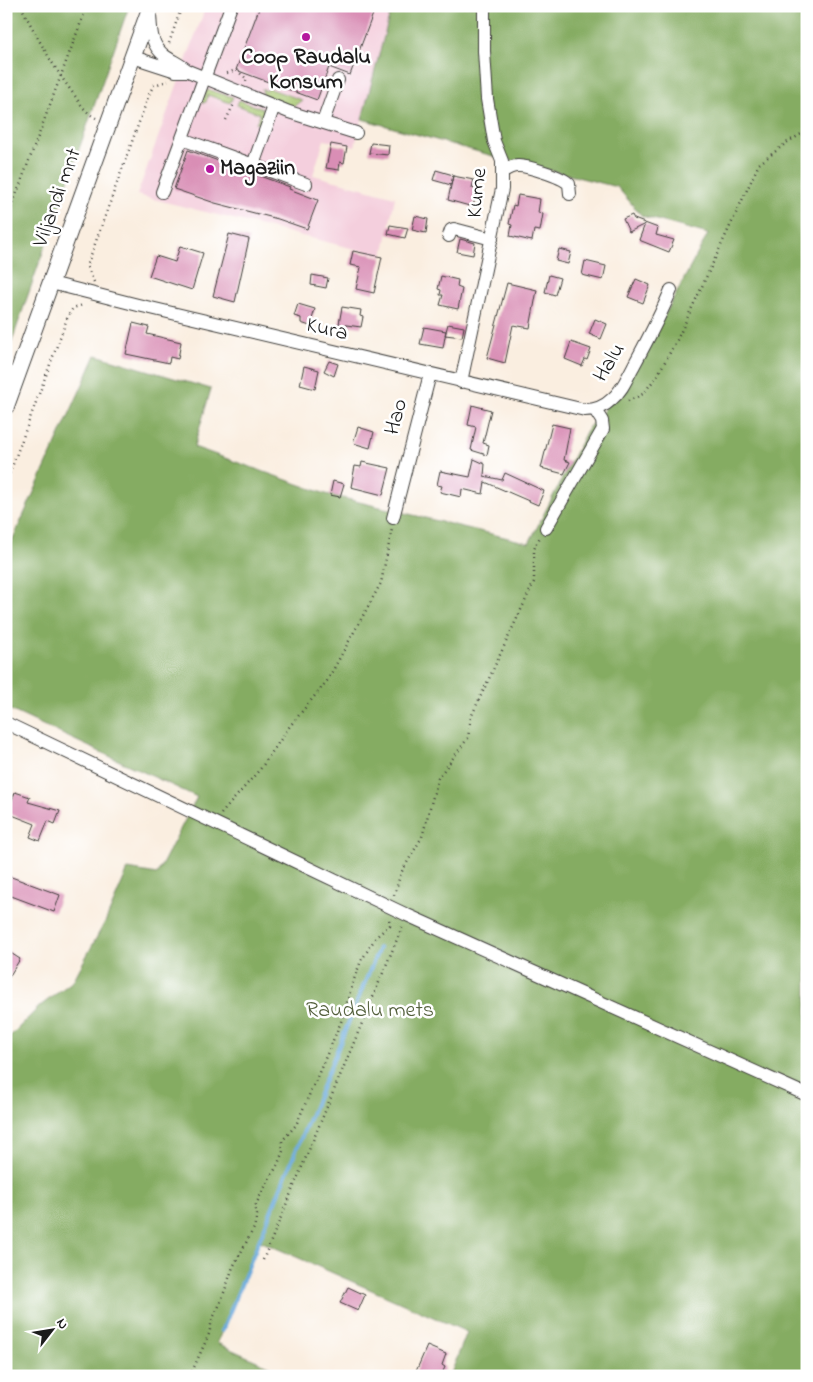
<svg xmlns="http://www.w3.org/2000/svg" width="813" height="1382" viewBox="0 0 813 1382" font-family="'Indie Flower',sans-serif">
  <rect width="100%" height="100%" fill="#fff"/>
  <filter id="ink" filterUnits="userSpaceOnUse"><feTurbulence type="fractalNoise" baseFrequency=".02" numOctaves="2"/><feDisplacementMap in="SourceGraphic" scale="10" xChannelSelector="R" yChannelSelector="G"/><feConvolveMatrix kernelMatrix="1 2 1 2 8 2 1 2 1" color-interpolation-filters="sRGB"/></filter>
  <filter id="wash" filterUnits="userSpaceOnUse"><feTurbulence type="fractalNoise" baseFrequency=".0096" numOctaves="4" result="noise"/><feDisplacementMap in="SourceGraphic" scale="20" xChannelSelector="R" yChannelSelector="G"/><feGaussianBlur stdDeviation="1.12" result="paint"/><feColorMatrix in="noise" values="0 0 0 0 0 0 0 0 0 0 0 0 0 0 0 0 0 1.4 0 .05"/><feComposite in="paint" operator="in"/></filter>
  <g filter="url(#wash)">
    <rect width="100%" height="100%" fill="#faeee0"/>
    <!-- built -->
    <path fill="#f4cfdd" d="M206,6H392L355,146L324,140L313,175L395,197L383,256L137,195Z"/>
    <!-- green -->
    <path fill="#a7c76f" stroke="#627246" d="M268,88L302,100L294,106H290L263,95L262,89L267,91Z
      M209,90L233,97L230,103L208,95L206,102L203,103L202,102L205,92Z
      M239,100L263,109L264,113L261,123H256L260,114L237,105Z"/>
    <!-- forest -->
    <path fill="#85ac62" stroke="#50643f" d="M6,6H129L6,358Z
      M392,6H807V1376H450L467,1332L260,1241L217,1343L290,1376H6V1040L40,1006L73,981L106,920L128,869L157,874L197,797L6,708V554L96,355L211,389L194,447L326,494L529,543L588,428L602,413L661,322L708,234L642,216L617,187L493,156L362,119Z"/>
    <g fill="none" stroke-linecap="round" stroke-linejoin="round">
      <!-- stream -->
      <path stroke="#68a9db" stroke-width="4" d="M222,1331L379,948"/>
    </g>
    <g id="blocks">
      <!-- building -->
      <path fill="#d98eb5" d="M260,6H376L350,75L329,67L317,100L236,70Z
        M371,143L389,145L388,155L369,153Z
        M331,144L347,147L344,163L340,162L339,170L326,168Z
        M188,150L290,187L289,189L318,200L307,229L278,219L215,203L174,189Z
        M436,170L453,175L451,185L433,180Z
        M453,176L474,180L472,188L477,189L473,207L448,200Z
        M518,195L540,199L538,213L543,214L540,231L534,230L532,241L510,236L512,225L509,224L513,205L516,206Z
        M632,215L634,219L658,228L656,235L674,240L669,252L639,240L645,224L629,232L623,219Z
        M415,216L428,219L426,233L412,230Z
        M390,225L408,228L405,238L388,234Z
        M229,234L249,239L235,302L213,296Z
        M460,239L475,243L473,255L457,252Z
        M180,246L203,253L192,290L149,276L156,256L175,262Z
        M559,249L571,252L568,264L556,261Z
        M353,251L382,257L374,293L356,289L361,267L350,265Z
        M585,261L606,266L603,280L582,275Z
        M312,275L328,278L326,288L311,285Z
        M549,275L560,278L555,295L545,292Z
        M441,276L458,280L457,287L462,289L458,309L440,305L443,295H440L441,290L438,289Z
        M636,279L650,285L643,303L628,297Z
        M507,283L537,290L530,328L513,325L505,363L487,358Z
        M298,304L315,309L310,326L301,323V318L294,316Z
        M342,307L361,310L360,316L363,317L361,327L339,324Z
        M595,319L607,324L601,339L589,334Z
        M133,323L149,327L147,334L181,342L178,359L170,357L169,363L126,354Z
        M448,324L464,327L462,337L445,335Z
        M424,327L446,331L443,348L420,344Z
        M571,342L591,349L587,360L585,359L582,366L565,359Z
        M329,361L338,364L334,376L324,371Z
        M304,366L319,370L315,389L300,385Z
        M472,405L491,410L483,443L489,445L487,455L471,450L476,427L468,425Z
        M552,424L570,428L564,460L570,462L564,474L541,468Z
        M358,427L374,432L370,448L353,443Z
        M474,459L485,464L484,476L502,480L505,473L544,491L538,505L485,482L483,494L462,489L461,497L440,492L442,486L437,485L440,471L470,477Z
        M362,462L390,468L383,495L351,487L355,466L361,467Z
        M333,481L344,484L340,497L330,495Z
        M15,792L30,797L28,802L60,811L55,824L48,821L40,841L30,837L35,824L7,813Z
        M6,875L60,895L54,912L6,894Z
        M6,950L20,959L6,982Z
        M348,1287L365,1295L358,1311L340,1303Z
        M427,1346L446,1354L442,1365L445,1367L441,1376H414Z"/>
    </g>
  </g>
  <g filter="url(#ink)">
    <use href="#blocks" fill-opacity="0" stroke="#3d3c39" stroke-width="1"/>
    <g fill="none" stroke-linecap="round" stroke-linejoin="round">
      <defs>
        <path id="minor" d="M150,13C151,29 150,45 165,56C172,61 180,64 188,71
          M133,57L176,71H188L289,112L356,133
          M323,122L338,80
          M182,139L306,184
          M253,165L274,106
          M502,172C507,169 511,166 517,166C526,165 563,177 569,184L570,194
          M162,192L231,6
          M449,236L451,230L454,229L492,239
          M51,283L138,305L585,410C596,410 604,407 612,399C622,391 627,378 633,367C647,341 660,317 671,290
          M461,382L502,189V161L494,141L487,99L484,51V6
          M393,518L430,374
          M546,528L603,429L602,421L595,410
          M6,723L407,915L807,1095"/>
        <path id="major" d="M6,406L151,6"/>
      </defs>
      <!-- minor casing -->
      <use href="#minor" stroke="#3d3c39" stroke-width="14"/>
      <!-- major casing -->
      <use href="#major" stroke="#3d3c39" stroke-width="18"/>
      <!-- path -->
      <path stroke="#3d3c39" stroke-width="2.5" stroke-dasharray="1 4" stroke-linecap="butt" d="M21,6C37,38 54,68 75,96C81,105 86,113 96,118
        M169,43L182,6
        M227,73L236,70L247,79L246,81
        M226,120L234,104
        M6,222L87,6
        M94,282L87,266L150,92L154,85L168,81
        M628,401L643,394L657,376L677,340L759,164L789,141L807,131
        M6,483L68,316L73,308L83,305
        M221,814L261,768L290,726L327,681L381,583L392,529
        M394,895L401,873L422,837L438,778L468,738L471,717L534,582V549L540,537
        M263,1260L403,925
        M190,1376L209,1334L212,1320L220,1304L233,1267L254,1228L257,1215L255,1207L260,1196L278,1164L283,1151L282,1141L296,1125L321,1068L341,1022L353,982L361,961L376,937L390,925L389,919"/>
      <!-- minor -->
      <use href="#minor" stroke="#fff" stroke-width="12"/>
      <!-- major -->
      <use href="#major" stroke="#fff" stroke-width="16"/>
    </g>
  </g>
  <!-- markers -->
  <g fill="#b5179e" stroke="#fff" stroke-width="2">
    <circle cx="306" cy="37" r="5"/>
    <circle cx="210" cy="169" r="5"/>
  </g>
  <g text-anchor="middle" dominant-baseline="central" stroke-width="5" stroke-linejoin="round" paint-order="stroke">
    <!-- poi labels -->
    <g font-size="22" font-weight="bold" fill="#1c1c1c" stroke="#fff">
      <text x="306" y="58">Coop Raudalu<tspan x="306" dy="25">Konsum</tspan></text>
      <text x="220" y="169" text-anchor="start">Magaziin</text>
    </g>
    <!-- street labels -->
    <g font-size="22" fill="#1c1c1c" stroke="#fff">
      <text transform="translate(478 193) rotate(-84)">Kume</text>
      <text transform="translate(58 198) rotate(-70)">Viljandi mnt</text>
      <text transform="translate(327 330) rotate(13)">Kura</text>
      <text transform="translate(610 363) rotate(-59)">Halu</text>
      <text transform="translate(397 417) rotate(-75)">Hao</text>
    </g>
    <!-- park labels -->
    <g font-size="22" fill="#54603d" stroke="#fff">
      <text x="370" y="1011">Raudalu mets</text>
    </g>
  </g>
  <!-- margin -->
  <rect width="813" height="1382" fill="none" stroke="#fff" stroke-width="25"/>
  <!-- north arrow -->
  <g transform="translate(52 1330) rotate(59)" stroke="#ffffff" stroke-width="4" paint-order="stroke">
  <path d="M0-4L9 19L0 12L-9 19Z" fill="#1c1c1c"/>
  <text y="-8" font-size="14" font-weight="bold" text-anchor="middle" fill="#1c1c1c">N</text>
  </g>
</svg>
